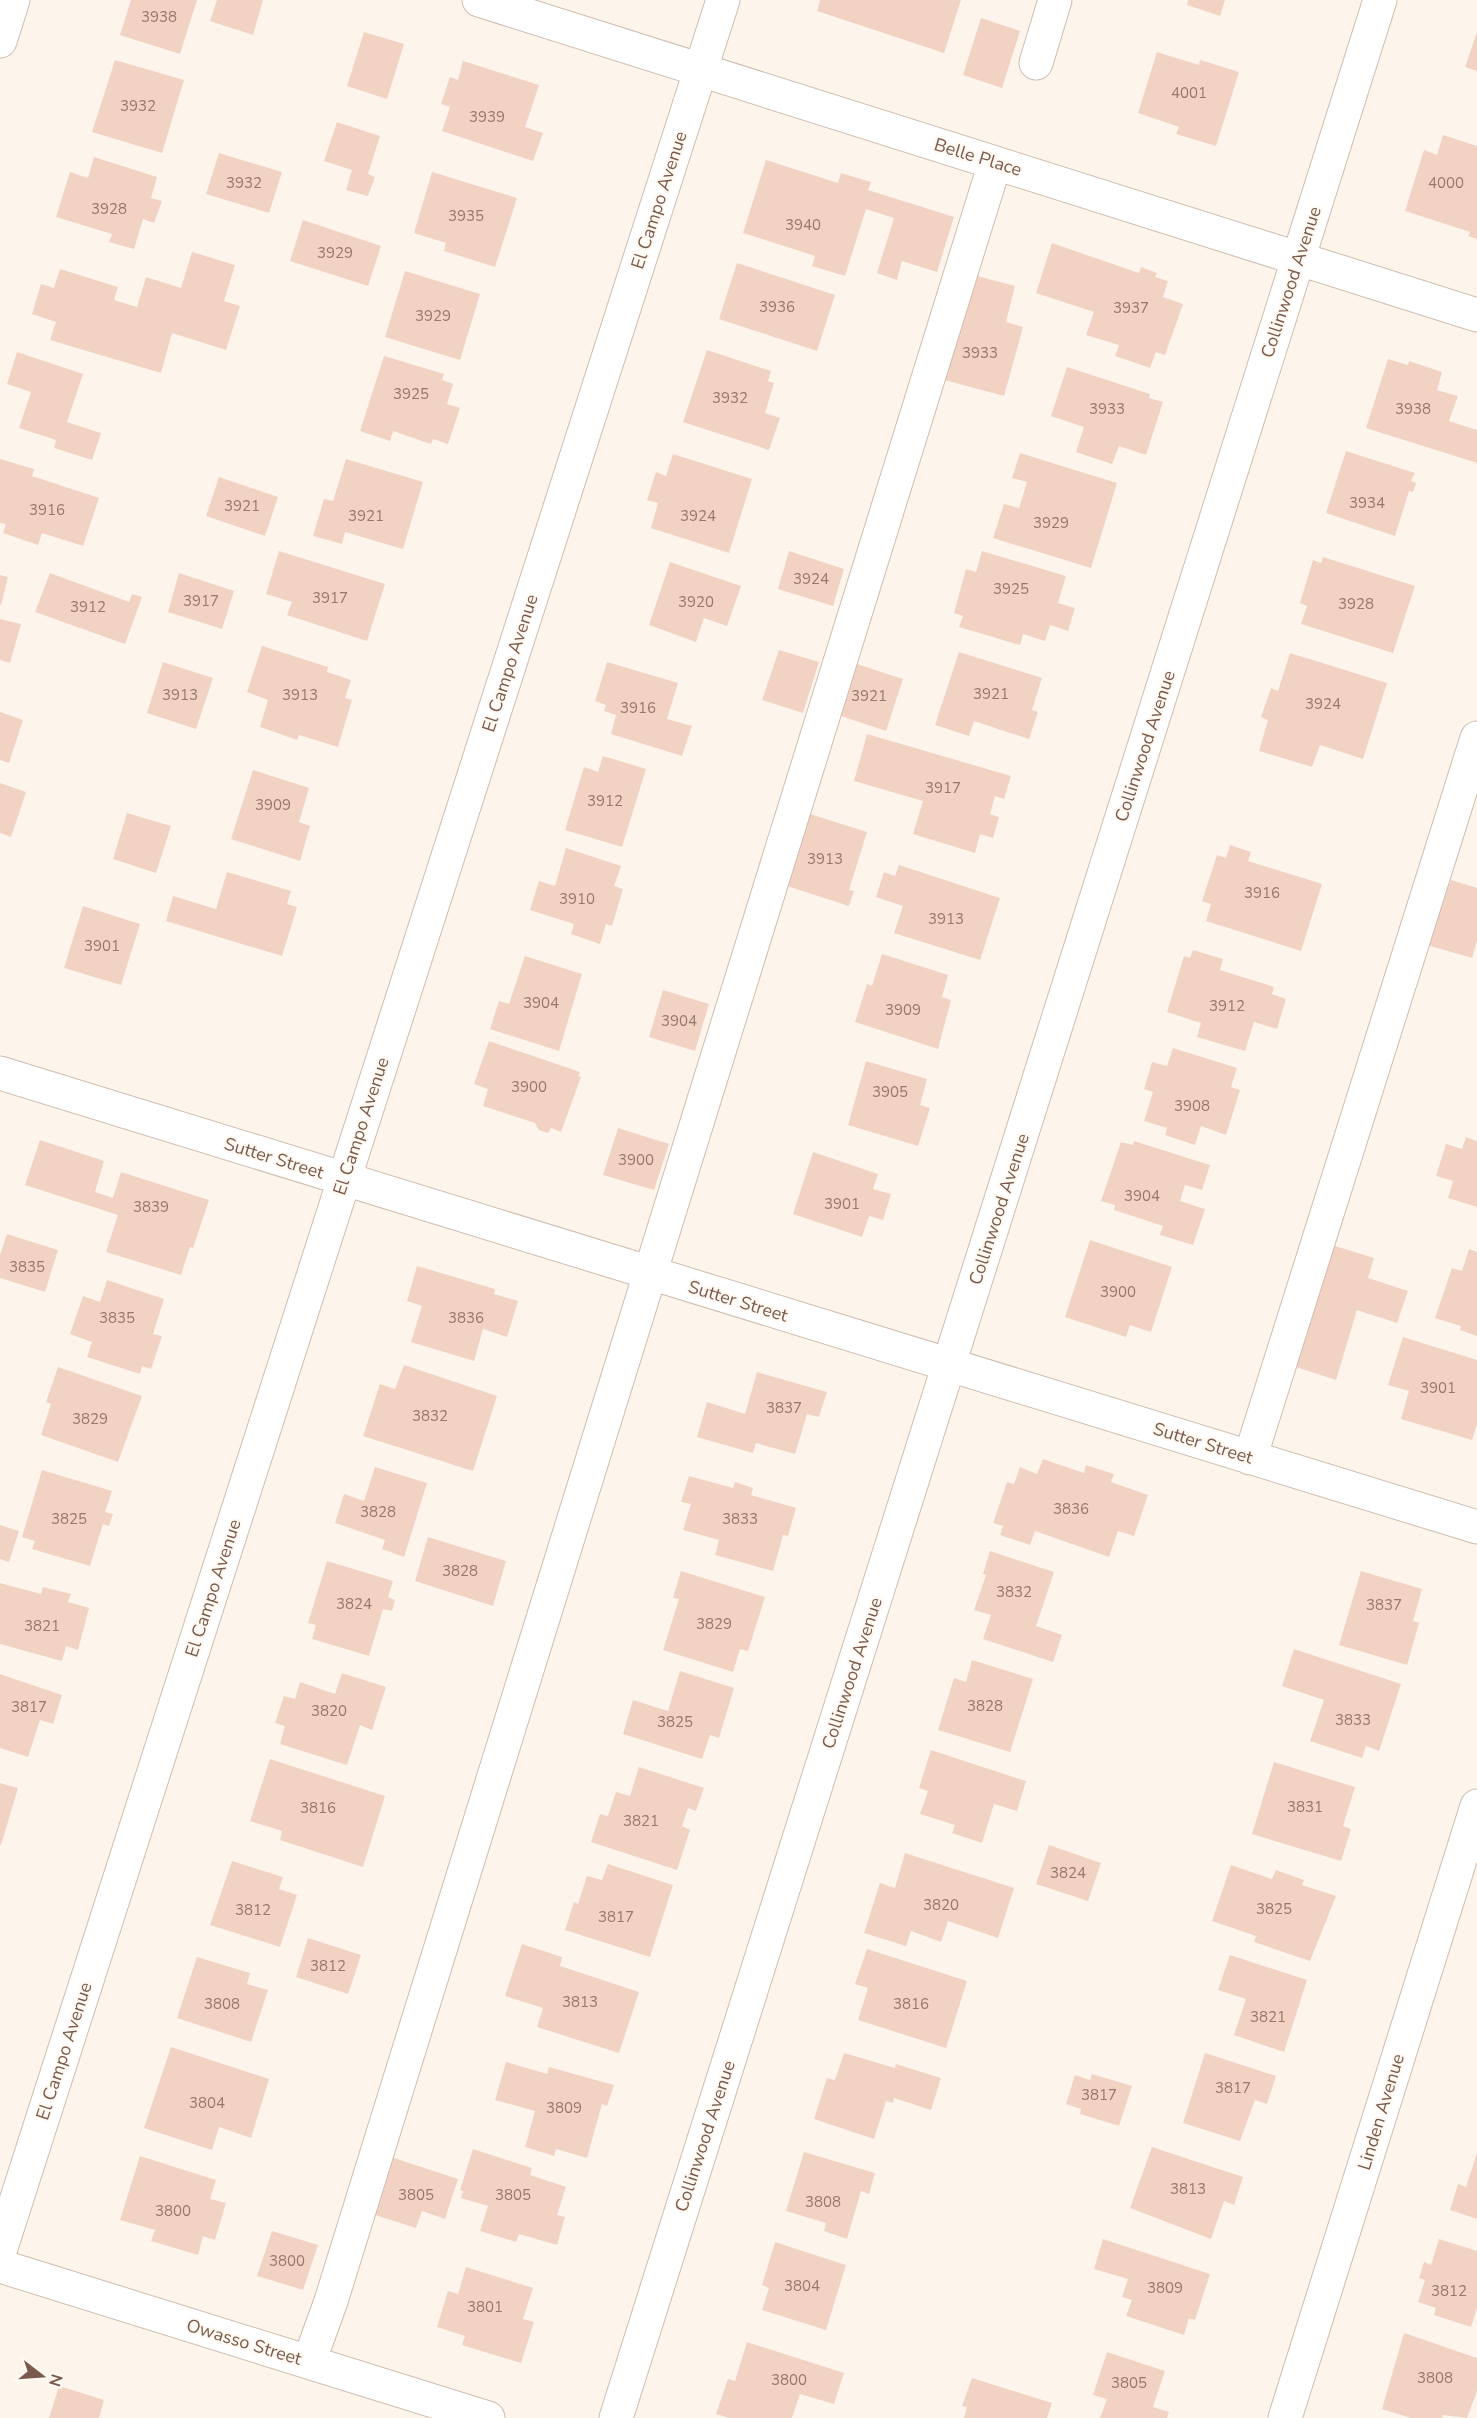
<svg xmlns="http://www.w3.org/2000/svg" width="1477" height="2418" viewBox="0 0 1477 2418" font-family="'Nunito Sans',sans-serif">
  <rect width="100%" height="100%" fill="#fdf5eb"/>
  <!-- building -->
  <path fill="#f2d3c3" d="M131,0H197L180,54L120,35Z
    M217,0H263L253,35L210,21Z
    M820,0H961L944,53L817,11Z
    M1188,0H1225L1220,16L1187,5Z
    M981,18L1020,31L1002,88L963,75Z
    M364,32L404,44L387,99L347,86Z
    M1477,32V71L1465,67Z
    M1157,52L1199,65L1200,60L1239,72L1216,146L1176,134L1179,127L1138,113Z
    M115,60L184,80L162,153L92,132Z
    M463,61L539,85L525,127L543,133L533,161L442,131L450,107L441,104L450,77L458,80Z
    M337,122L380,136L368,174L375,177L368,196L346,190L352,170L324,161Z
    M1443,135L1477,146V239L1468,236L1470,232L1405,211L1424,150L1437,155Z
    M219,153L282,172L269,213L206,194Z
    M94,157L157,177L151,198L162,201L154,223L143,219L134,249L109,242L112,234L56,217L70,172L88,178Z
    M766,160L838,183L841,173L871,182L868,190L954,217L937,272L902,261L897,280L877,273L894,218L866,209L845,276L812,266L815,256L743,233Z
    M432,172L517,198L495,267L444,251L446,243L414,233Z
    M303,220L381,246L368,286L290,261Z
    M1052,243L1139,273L1141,267L1157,273L1155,277L1168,281L1163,297L1183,304L1165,355L1156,352L1150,368L1115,356L1119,345L1086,335L1094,312L1036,293Z
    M192,252L235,265L224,301L240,306L226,350L172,333L161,373L50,340L56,322L32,314L41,284L54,288L60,269L118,287L114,300L137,307L146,277L181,288Z
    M737,263L835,295L817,351L719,319Z
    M405,271L480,294L460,360L385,337Z
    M974,275L1015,286L1006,322L1023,327L1004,396L937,378Z
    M707,350L771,371L768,381L774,383L765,413L780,418L769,450L683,422Z
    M17,352L83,374L67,422L101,433L92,460L54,448L56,440L19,428L31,392L7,384Z
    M384,356L444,374L442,380L453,384L447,404L460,408L448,444L433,439L431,444L393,431L390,441L360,431Z
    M1388,359L1408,365L1409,361L1442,372L1437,390L1458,396L1449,421L1477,430V463L1366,428Z
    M1067,367L1150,394L1149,398L1163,402L1146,455L1119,446L1112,464L1076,452L1084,427L1051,416Z
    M1346,451L1415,473L1411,481L1416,483L1413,492L1409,491L1395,536L1326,513Z
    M1020,453L1117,483L1091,568L993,538L1004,504L1019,508L1027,482L1012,478Z
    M673,454L752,479L729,553L651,528L658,503L647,500L656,472L666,476Z
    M0,459L34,469L32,476L99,498L83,546L42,533L38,545L3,533L6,524L0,523Z
    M346,459L423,482L403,549L345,532L342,544L313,536L324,499L333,501Z
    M219,477L278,497L265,536L206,516Z
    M279,551L385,584L367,641L287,615L292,602L266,594Z
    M789,551L844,569L833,606L778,589Z
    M982,551L1066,576L1058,603L1075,608L1068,631L1050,625L1045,641L1023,634L1020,645L959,627L963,616L954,613L966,569L976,572Z
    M1323,557L1415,586L1393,653L1301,624L1307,606L1300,603L1313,560L1321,563Z
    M670,562L741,586L727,626L704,618L696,642L649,625Z
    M50,573L129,602L132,594L142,597L125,644L35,612Z
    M179,573L234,591L222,629L168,612Z
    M0,575L8,577L1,605H0Z
    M0,619L21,624L10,663L0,660Z
    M262,646L328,667L327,672L351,680L345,698L352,700L338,747L299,735L297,740L260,727L268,700L247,692Z
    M779,650L819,662L803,713L762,700Z
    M959,652L1042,678L1032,710L1038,712L1029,739L974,721L969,736L935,725Z
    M1290,653L1387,683L1363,759L1320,745L1312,767L1259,751L1268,720L1261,717L1271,688L1278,691Z
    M163,662L213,678L196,729L147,713Z
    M607,662L678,683L667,719L692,726L682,756L611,734L616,715L604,711L606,705L595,701Z
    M851,662L903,679L886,731L835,714Z
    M0,712L23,720L9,763L0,760Z
    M867,734L1011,776L1004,799L995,796L990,814L999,817L993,838L980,834L975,853L913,834L923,801L854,781Z
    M603,756L646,769L622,847L565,830L584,767L598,772Z
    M253,770L309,788L299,822L310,826L300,861L231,839Z
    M0,783L26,792L11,837L0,833Z
    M127,813L171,826L156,873L113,859Z
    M807,813L867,832L849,890L854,891L849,906L784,885Z
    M1230,845L1251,852L1248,861L1322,884L1301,951L1206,921L1211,904L1202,901L1217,855L1226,858Z
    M566,848L621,866L614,886L623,889L612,926L606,924L600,944L571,934L574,924L530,910L539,881L555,886Z
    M899,865L1000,898L980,960L894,933L903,906L876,897L884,872L895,876Z
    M227,872L291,891L287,904L297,907L282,956L166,921L173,896L216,909Z
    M1451,880L1477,888V941L1472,958L1427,945L1439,906L1442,907Z
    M83,906L140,924L121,985L64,968Z
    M1193,950L1223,959L1220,970L1274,987L1272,994L1286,999L1277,1029L1254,1022L1245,1051L1197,1037L1201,1023L1167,1012L1184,956L1190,958Z
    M882,954L948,975L942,997L951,1000L938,1049L855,1022L867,984L872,986Z
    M525,956L582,974L559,1051L490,1029L499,1001L509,1004Z
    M663,990L709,1004L695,1051L649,1037Z
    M489,1041L580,1072L578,1076L581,1077L561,1132L551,1128L548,1133L539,1130L535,1123L483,1106L488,1089L474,1084Z
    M1173,1048L1237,1068L1231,1087L1240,1090L1226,1135L1201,1126L1195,1145L1165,1135L1167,1128L1144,1121L1153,1092L1144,1089L1152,1062L1167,1066Z
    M866,1061L927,1079L920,1105L930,1108L918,1146L848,1125Z
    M618,1128L669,1144L654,1190L603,1175Z
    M1466,1137L1477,1141V1207L1448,1198L1453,1181L1436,1176L1446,1144L1462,1149Z
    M40,1140L104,1161L95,1192L113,1198L121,1172L209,1200L193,1248L190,1247L181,1275L106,1252L118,1215L25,1185Z
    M1134,1141L1210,1165L1202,1190L1185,1185L1180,1201L1205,1209L1193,1245L1160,1235L1163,1226L1114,1210L1115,1205L1101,1201L1121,1142L1133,1145Z
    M813,1152L878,1174L873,1189L891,1194L883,1220L869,1216L862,1237L793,1214Z
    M7,1234L58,1250L45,1292L0,1278V1255Z
    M1090,1240L1172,1267L1151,1332L1130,1325L1126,1337L1065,1317Z
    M1332,1245L1374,1258L1368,1278L1408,1291L1397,1323L1357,1310L1336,1380L1296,1367Z
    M1469,1249L1477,1252V1336L1460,1330L1461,1326L1435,1318L1452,1268L1462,1271Z
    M417,1266L495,1289L494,1294L518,1301L507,1337L483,1329L474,1361L411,1342L422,1306L407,1301Z
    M107,1280L164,1299L153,1334L162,1336L151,1369L142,1366L140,1374L87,1357L92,1342L70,1334L83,1296L100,1302Z
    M1403,1337L1477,1360V1424L1472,1440L1401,1419L1409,1391L1388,1385Z
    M404,1365L497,1396L473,1471L363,1436L380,1384L395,1389Z
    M58,1367L142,1396L118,1462L41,1435L51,1404L46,1402Z
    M757,1372L827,1392L819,1417L807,1414L795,1454L756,1443L753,1453L697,1437L707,1402L745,1414Z
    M1043,1459L1084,1473L1086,1465L1114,1474L1111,1482L1148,1495L1134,1536L1118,1531L1109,1557L1035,1531L1030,1545L1000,1535L1003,1526L993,1523L1007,1482L1014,1484L1020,1467L1037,1474Z
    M375,1467L427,1483L404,1557L382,1549L385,1540L335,1523L344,1494L364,1501Z
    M42,1470L112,1491L105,1512L113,1514L109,1526L103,1524L90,1566L32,1549L35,1541L22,1537Z
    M689,1476L733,1488L735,1482L753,1488L751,1495L796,1508L788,1536L783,1535L773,1571L715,1555L719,1540L683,1530L691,1504L681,1502Z
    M0,1525L19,1531L9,1562L0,1559Z
    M428,1537L506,1561L493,1606L415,1581Z
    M990,1551L1054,1572L1036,1626L1062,1635L1053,1662L983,1639L991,1615L974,1610L986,1575L983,1574Z
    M327,1561L393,1581L388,1597L395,1600L392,1611L383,1609L369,1656L312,1639L316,1625L308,1623Z
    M681,1571L765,1597L748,1651L740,1649L733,1672L663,1650L679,1599L673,1598Z
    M1361,1571L1422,1589L1413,1621L1419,1623L1407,1665L1339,1645Z
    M0,1583L41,1594L43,1587L71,1594L68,1602L89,1608L78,1650L66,1646L62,1661L0,1644Z
    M1294,1649L1401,1684L1379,1751L1366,1746L1362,1758L1310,1741L1324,1700L1282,1686Z
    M972,1660L1033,1679L1010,1752L938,1730L954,1678L966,1682Z
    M680,1671L734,1688L719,1738L710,1735L702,1759L623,1734L633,1700L668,1711Z
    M342,1673L386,1687L372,1730L360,1725L347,1765L280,1744L285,1726L275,1723L284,1696L295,1699L300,1682L335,1694Z
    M0,1674L62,1695L53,1724L40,1720L28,1757L0,1748Z
    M931,1750L1026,1781L1017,1811L994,1804L982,1843L952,1833L955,1825L920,1814L928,1791L919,1788Z
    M270,1759L385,1796L363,1867L280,1840L282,1831L250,1821Z
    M1274,1762L1355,1787L1343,1826L1351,1829L1341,1861L1252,1834Z
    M639,1767L704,1788L696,1811L688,1808L682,1826L690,1830L677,1870L591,1842L600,1814L608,1816L616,1792L630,1796Z
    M0,1783L18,1788L1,1845H0Z
    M1049,1845L1101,1863L1088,1901L1036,1884Z
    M905,1853L1014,1888L998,1938L948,1921L941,1942L911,1931L906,1946L864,1933L880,1883L895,1888Z
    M232,1861L283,1877L279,1889L297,1895L280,1947L210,1925Z
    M608,1864L673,1885L650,1957L565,1930L574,1902L578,1904L587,1876L602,1880Z
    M1231,1865L1272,1879L1276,1870L1304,1880L1302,1885L1336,1896L1310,1961L1254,1942L1256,1936L1212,1921Z
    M308,1938L361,1955L348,1994L296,1977Z
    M522,1944L562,1957L560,1966L639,1992L619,2053L537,2027L543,2008L505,1996Z
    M867,1949L967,1981L946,2048L858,2020L868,1988L855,1984Z
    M1230,1955L1307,1980L1284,2052L1234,2035L1246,1999L1218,1990Z
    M197,1957L250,1973L247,1984L268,1990L251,2042L177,2018Z
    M171,2047L269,2079L251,2138L219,2127L212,2150L144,2128Z
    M844,2053L895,2068L896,2064L941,2078L931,2110L894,2098L893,2103L886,2101L874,2139L814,2119L827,2078L835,2080Z
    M1205,2053L1276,2076L1267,2104L1255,2100L1240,2141L1183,2123Z
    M506,2062L547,2074L549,2067L614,2085L607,2106L602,2104L587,2158L556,2149L554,2156L525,2147L535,2111L495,2100Z
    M1092,2074L1132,2086L1119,2126L1080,2114L1081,2109L1066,2104L1075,2075L1090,2080Z
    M1152,2147L1243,2177L1234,2205L1224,2201L1211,2239L1130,2208Z
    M473,2149L532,2168L530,2175L566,2187L557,2215L565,2217L557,2245L519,2234L516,2242L480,2231L488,2206L461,2198L463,2191L460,2190Z
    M804,2152L875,2173L869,2194L861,2191L847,2239L824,2231L826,2223L786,2211Z
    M1477,2153V2219L1450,2210L1458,2184L1466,2187Z
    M140,2156L216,2180L210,2199L226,2203L215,2240L203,2236L198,2255L151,2241L155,2230L120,2220Z
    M391,2157L458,2179L445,2219L422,2211L416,2228L372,2214Z
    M272,2231L318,2245L303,2290L257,2276Z
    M1103,2239L1210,2274L1195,2320L1189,2318L1184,2335L1126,2316L1132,2300L1122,2297L1128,2279L1094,2269Z
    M1439,2239L1477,2251V2308L1471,2327L1434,2315L1436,2308L1418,2302L1425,2280L1419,2278L1424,2262L1431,2265Z
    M775,2242L846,2265L826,2330L762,2310L769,2288L762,2285Z
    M466,2267L533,2288L523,2319L534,2322L521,2363L462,2345L465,2336L437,2327L448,2291L458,2294Z
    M1404,2333L1477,2358V2391L1467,2418L1443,2415L1442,2418H1411L1382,2409Z
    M747,2342L844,2373L834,2404L800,2394L792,2418H729L716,2414L728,2379L735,2381Z
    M1107,2352L1165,2371L1153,2407L1169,2412L1167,2418H1100L1107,2399L1093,2395Z
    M972,2378L1052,2403L1047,2418H964L967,2407L962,2406Z
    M59,2386L104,2400L99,2418H49Z"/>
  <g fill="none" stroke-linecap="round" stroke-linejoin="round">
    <defs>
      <path id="minor" d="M479,0L1477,315
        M0,41L13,0
        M1036,63L1055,0
        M0,1073L1477,1527
        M1250,1458L1477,738
        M0,2251L723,0
        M0,2266L488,2418
        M309,2362L331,2301L995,163
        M616,2418L1380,0
        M1285,2418L1477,1806"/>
    </defs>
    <!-- minor casing -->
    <use href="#minor" stroke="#d0bcb0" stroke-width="35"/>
    <!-- minor -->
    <use href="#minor" stroke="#fff" stroke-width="33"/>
  </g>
  <g text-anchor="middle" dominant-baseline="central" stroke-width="4.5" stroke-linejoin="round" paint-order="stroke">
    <!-- number labels -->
    <g font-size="15" fill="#97786a">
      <text x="159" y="17">3938</text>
      <text x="1189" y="93">4001</text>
      <text x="138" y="106">3932</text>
      <text x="487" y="117">3939</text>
      <text x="244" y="183">3932</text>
      <text x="1446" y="183">4000</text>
      <text x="109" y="209">3928</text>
      <text x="466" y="216">3935</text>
      <text x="803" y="225">3940</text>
      <text x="335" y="253">3929</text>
      <text x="777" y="307">3936</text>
      <text x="1131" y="308">3937</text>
      <text x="433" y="316">3929</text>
      <text x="980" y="353">3933</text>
      <text x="411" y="394">3925</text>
      <text x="730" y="398">3932</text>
      <text x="1107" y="409">3933</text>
      <text x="1413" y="409">3938</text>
      <text x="1367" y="503">3934</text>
      <text x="242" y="506">3921</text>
      <text x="47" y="510">3916</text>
      <text x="366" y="516">3921</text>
      <text x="698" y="516">3924</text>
      <text x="1051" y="523">3929</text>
      <text x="811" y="579">3924</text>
      <text x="1011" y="589">3925</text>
      <text x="330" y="598">3917</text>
      <text x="201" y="601">3917</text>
      <text x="696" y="602">3920</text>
      <text x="1356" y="604">3928</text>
      <text x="88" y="607">3912</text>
      <text x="991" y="694">3921</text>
      <text x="180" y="695">3913</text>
      <text x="300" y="695">3913</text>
      <text x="869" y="696">3921</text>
      <text x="1323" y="704">3924</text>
      <text x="638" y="708">3916</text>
      <text x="943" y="788">3917</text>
      <text x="605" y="801">3912</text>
      <text x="273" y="805">3909</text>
      <text x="825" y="859">3913</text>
      <text x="1262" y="893">3916</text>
      <text x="577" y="899">3910</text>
      <text x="946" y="919">3913</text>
      <text x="102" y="946">3901</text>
      <text x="541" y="1003">3904</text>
      <text x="1227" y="1006">3912</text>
      <text x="903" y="1010">3909</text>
      <text x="679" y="1021">3904</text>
      <text x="529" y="1087">3900</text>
      <text x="890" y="1092">3905</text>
      <text x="1192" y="1106">3908</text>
      <text x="636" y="1160">3900</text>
      <text x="1142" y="1196">3904</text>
      <text x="842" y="1204">3901</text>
      <text x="151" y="1207">3839</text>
      <text x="27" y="1267">3835</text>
      <text x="1118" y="1292">3900</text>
      <text x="117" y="1318">3835</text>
      <text x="466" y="1318">3836</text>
      <text x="1438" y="1388">3901</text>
      <text x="784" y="1408">3837</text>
      <text x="430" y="1416">3832</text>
      <text x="90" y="1419">3829</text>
      <text x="1071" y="1509">3836</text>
      <text x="378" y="1512">3828</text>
      <text x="69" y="1519">3825</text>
      <text x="740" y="1519">3833</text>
      <text x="460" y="1571">3828</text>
      <text x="1014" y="1592">3832</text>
      <text x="354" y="1604">3824</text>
      <text x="1384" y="1605">3837</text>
      <text x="714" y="1624">3829</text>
      <text x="42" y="1626">3821</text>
      <text x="985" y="1706">3828</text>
      <text x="29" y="1707">3817</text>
      <text x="329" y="1711">3820</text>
      <text x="1353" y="1720">3833</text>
      <text x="675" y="1722">3825</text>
      <text x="1305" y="1807">3831</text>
      <text x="318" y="1808">3816</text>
      <text x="641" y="1821">3821</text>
      <text x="1068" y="1873">3824</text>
      <text x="941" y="1905">3820</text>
      <text x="1274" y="1909">3825</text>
      <text x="253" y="1910">3812</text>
      <text x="616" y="1917">3817</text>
      <text x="328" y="1966">3812</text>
      <text x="580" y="2002">3813</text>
      <text x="222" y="2004">3808</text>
      <text x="911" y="2004">3816</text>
      <text x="1268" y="2017">3821</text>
      <text x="1233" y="2088">3817</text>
      <text x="1099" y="2095">3817</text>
      <text x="207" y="2103">3804</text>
      <text x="564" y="2108">3809</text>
      <text x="1188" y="2189">3813</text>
      <text x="416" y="2195">3805</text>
      <text x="513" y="2195">3805</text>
      <text x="823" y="2202">3808</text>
      <text x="173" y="2211">3800</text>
      <text x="287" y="2261">3800</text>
      <text x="802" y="2286">3804</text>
      <text x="1165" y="2288">3809</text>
      <text x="1449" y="2291">3812</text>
      <text x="485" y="2307">3801</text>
      <text x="1435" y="2378">3808</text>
      <text x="789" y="2380">3800</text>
      <text x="1129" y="2383">3805</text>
    </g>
    <!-- street labels -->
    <g font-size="18" fill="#795a4d" stroke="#fff9f2">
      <text transform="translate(978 157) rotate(17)">Belle Place</text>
      <text transform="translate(659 200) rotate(-72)">El Campo Avenue</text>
      <text transform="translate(1291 282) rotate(-72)">Collinwood Avenue</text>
      <text transform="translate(510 663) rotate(-72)">El Campo Avenue</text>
      <text transform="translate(1145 746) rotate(-72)">Collinwood Avenue</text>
      <text transform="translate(361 1126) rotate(-72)">El Campo Avenue</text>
      <text transform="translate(274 1158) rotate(17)">Sutter Street</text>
      <text transform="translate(999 1209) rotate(-72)">Collinwood Avenue</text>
      <text transform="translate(738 1301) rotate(17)">Sutter Street</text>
      <text transform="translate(1203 1443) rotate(17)">Sutter Street</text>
      <text transform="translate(213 1588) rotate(-72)">El Campo Avenue</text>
      <text transform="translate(852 1673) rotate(-72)">Collinwood Avenue</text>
      <text transform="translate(64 2051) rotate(-72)">El Campo Avenue</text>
      <text transform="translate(1381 2112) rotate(-73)">Linden Avenue</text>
      <text transform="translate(705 2136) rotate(-72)">Collinwood Avenue</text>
      <text transform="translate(244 2342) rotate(17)">Owasso Street</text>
    </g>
  </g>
  <!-- north arrow -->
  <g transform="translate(42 2376) rotate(107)" stroke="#fff9f2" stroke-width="4.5" paint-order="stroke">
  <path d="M0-4.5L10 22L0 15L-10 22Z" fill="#795a4d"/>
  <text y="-9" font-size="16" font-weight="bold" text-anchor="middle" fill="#795a4d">N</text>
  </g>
</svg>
